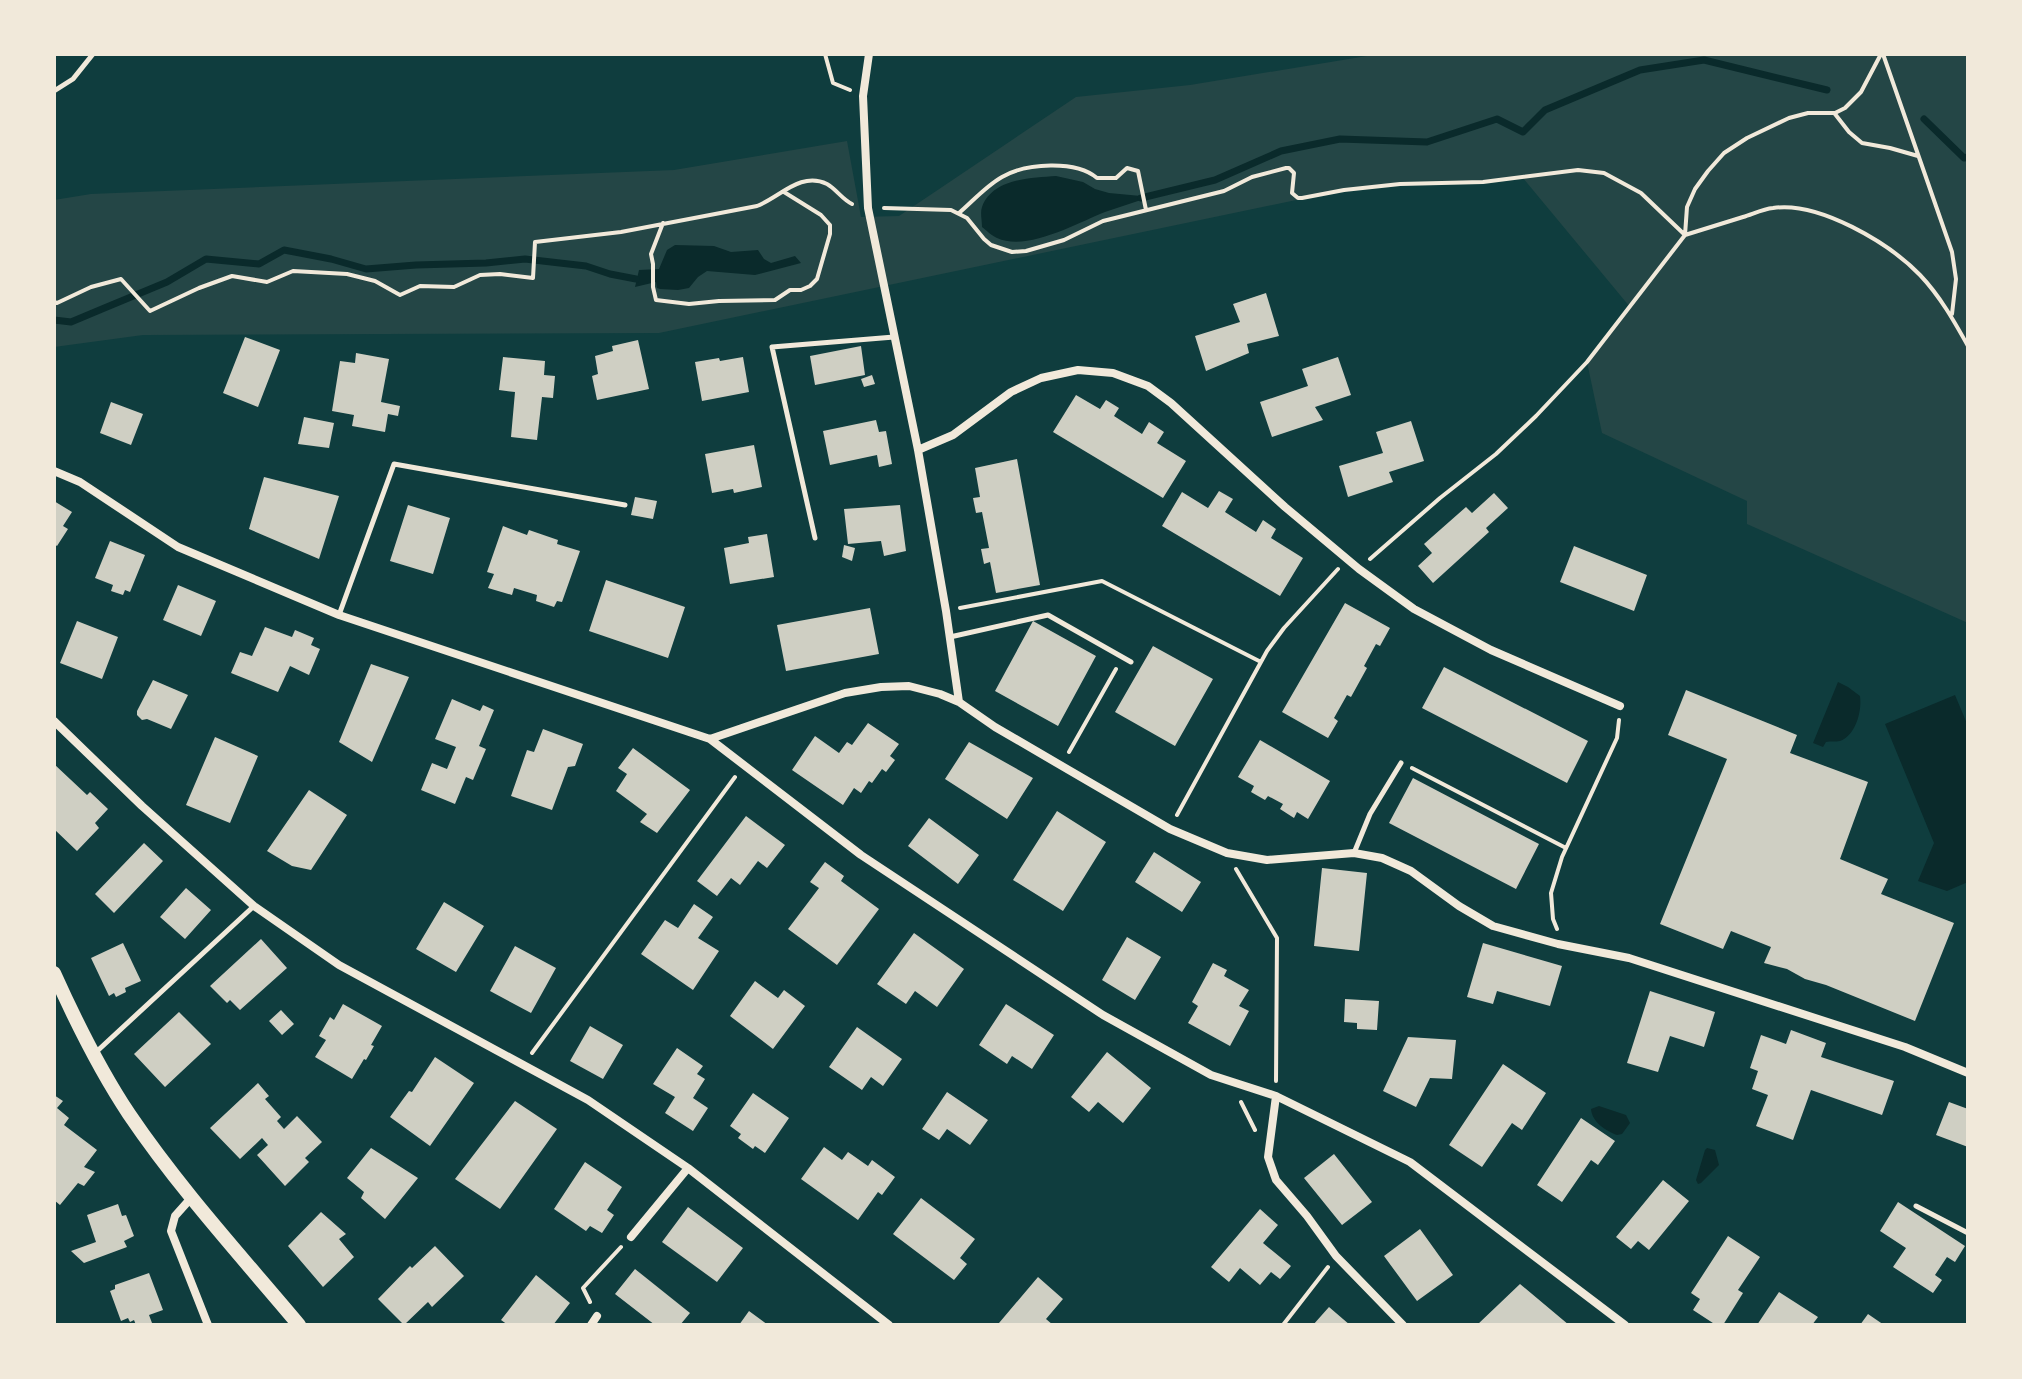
<svg xmlns="http://www.w3.org/2000/svg" width="2022" height="1379" viewBox="0 0 2022 1379" font-family="Merriweather,serif">
  <rect width="100%" height="100%" fill="#0f3d3e"/>
  <!-- green -->
  <path fill="#244646" d="M1379,54H1968V623L1747,524V501L1602,433L1587,362L1630,307L1523,178L1483,182L1400,184L1344,190L659,333L143,335L54,347V200L91,194L674,170L847,141L861,217L899,216L1076,97L1190,85Z"/>
  <!-- water -->
  <path fill="#0a2a2b" d="M1056,176L1083,182L1095,189L1109,193L1141,196V200C1129,204 1117,208 1105,212C1077,223 1027,252 997,238C992,236 986,230 982,227C982,220 980,213 982,207C993,178 1031,178 1056,176Z
    M675,245L714,246L731,252L758,250L764,259L771,263L795,256L801,263L755,275L707,271L698,277L689,288L678,290L660,289L657,288L656,282L635,287L639,270L659,269L667,250Z
    M1838,682L1848,687L1860,696C1862,711 1856,735 1840,741C1835,742 1831,741 1826,742L1823,747L1813,743Z
    M1955,695L1968,726V882L1947,891L1918,881L1934,843L1885,724Z
    M1599,1106L1626,1115L1630,1123L1622,1134L1617,1135C1606,1131 1592,1122 1591,1109Z
    M1707,1148L1715,1150L1719,1165L1701,1183L1698,1184L1696,1180L1705,1150Z"/>
  <g fill="none" stroke-linecap="round" stroke-linejoin="round">
    <!-- stream -->
    <path stroke="#0a2a2b" stroke-width="7" d="M1924,119L1964,158L1968,157
      M1141,198L1215,180L1281,151L1340,139L1427,142L1497,119L1523,132L1545,110L1640,70L1704,60L1827,90
      M54,320L71,322L102,309L167,282L206,259L259,264L284,250L331,259L366,269L416,265L486,263L525,259L586,266L610,274L636,279"/>
  </g>
  <!-- building -->
  <path fill="#cfcfc3" d="M1266,293L1279,336L1247,344L1249,353L1206,371L1195,336L1240,322L1233,304Z
    M245,337L280,350L258,407L223,393Z
    M638,340L649,389L597,400L592,376L598,374L595,356L613,351L612,346Z
    M861,346L865,375L815,385L810,356Z
    M356,353L389,359L381,402L400,406L398,416L388,414L385,432L352,426L354,415L332,411L340,361L355,363Z
    M503,357L545,361L544,375L555,376L553,398L542,397L537,440L511,437L515,392L499,390Z
    M743,357L749,392L702,401L695,362L719,358L720,361Z
    M1338,357L1351,395L1315,407L1323,420L1272,437L1260,402L1308,386L1302,369Z
    M872,375L875,384L864,387L861,379Z
    M1076,395L1100,409L1106,400L1119,408L1114,416L1142,434L1149,422L1164,432L1157,443L1186,461L1163,498L1053,432Z
    M111,402L143,414L131,445L100,433Z
    M304,417L334,423L329,448L298,444Z
    M876,420L879,432L886,431L892,464L879,467L877,455L830,465L823,431Z
    M1411,421L1424,461L1389,472L1393,482L1348,497L1339,466L1383,453L1376,432Z
    M754,445L762,487L734,493L733,489L712,493L705,454Z
    M1017,459L1040,585L996,593L990,562L984,564L981,549L989,548L982,512L976,513L973,498L980,497L975,468Z
    M264,477L339,496L319,559L249,529Z
    M1219,491L1233,499L1225,512L1256,532L1263,520L1276,529L1271,538L1303,558L1280,596L1162,526L1182,492L1208,508Z
    M1494,493L1508,508L1486,528L1489,532L1433,583L1418,566L1432,553L1424,544L1466,507L1472,513Z
    M635,497L657,501L653,519L631,515Z
    M54,501L72,512L63,526L68,529L57,546L54,544Z
    M408,505L450,518L433,574L390,561Z
    M900,505L906,551L884,556L881,541L848,544L844,509Z
    M503,526L527,535L529,530L558,540L557,544L580,551L562,602L557,601L554,607L536,601L537,595L514,588L512,595L488,588L494,574L487,572Z
    M767,534L774,577L730,584L724,548L749,543L748,537Z
    M110,541L145,555L130,592L125,590L123,595L111,591L113,585L95,578Z
    M844,545L855,548L852,561L842,557Z
    M1574,546L1647,575L1634,611L1560,582Z
    M606,580L685,607L668,658L589,631Z
    M178,585L216,601L201,636L163,620Z
    M1345,603L1390,628L1380,646L1376,644L1364,666L1367,668L1351,697L1347,695L1334,718L1338,721L1328,738L1282,712Z
    M870,608L879,654L786,671L777,625Z
    M77,621L118,637L102,679L60,663Z
    M1033,621L1096,656L1058,726L995,691Z
    M265,627L292,637L295,630L314,638L311,645L320,649L309,675L290,666L278,692L231,673L240,652L252,656Z
    M1153,646L1213,679L1175,746L1115,712Z
    M371,664L409,677L372,762L339,742Z
    M1444,667L1588,741L1567,783L1422,708Z
    M153,680L188,695L171,729L147,719L142,720L137,715V711Z
    M1686,690L1797,735L1790,753L1868,782L1840,859L1888,879L1881,894L1954,923L1915,1021L1826,985L1805,979L1787,969L1764,963L1771,947L1731,931L1723,949L1660,924L1727,759L1668,735Z
    M452,699L480,711L483,705L494,710L479,746L486,749L473,780L466,777L455,804L421,790L432,763L447,769L456,747L435,739Z
    M868,723L899,744L890,756L895,760L886,772L882,769L872,783L869,781L861,793L854,788L843,805L792,770L815,736L839,753L847,742L852,745Z
    M543,729L583,744L575,766L568,767L552,810L511,796L527,750L534,752Z
    M215,737L258,756L230,823L186,805Z
    M1260,740L1330,781L1308,819L1297,812L1294,818L1280,809L1283,804L1268,796L1265,800L1251,792L1254,786L1238,777Z
    M969,742L1033,778L1007,819L945,779Z
    M633,748L690,790L657,833L640,822L647,814L616,791L627,774L618,768Z
    M54,764L87,795L90,792L108,809L95,823L99,828L77,851L54,829Z
    M1413,778L1539,844L1516,889L1389,823Z
    M309,790L347,815L311,870L292,866L267,851Z
    M1057,811L1106,842L1063,911L1013,880Z
    M746,816L785,845L767,868L758,861L740,885L731,878L717,896L697,881Z
    M929,818L979,855L958,884L908,846Z
    M144,843L163,861L114,913L95,894Z
    M1154,852L1201,882L1182,912L1135,882Z
    M825,862L844,876L841,881L879,909L837,965L788,929L819,888L810,882Z
    M1322,868L1367,873L1359,951L1314,946Z
    M186,888L211,910L185,939L160,917Z
    M444,902L484,926L456,972L416,949Z
    M694,904L713,917L698,938L719,951L693,990L641,954L665,920L678,928Z
    M914,933L964,969L937,1007L915,991L906,1004L877,984Z
    M1127,937L1161,957L1135,1000L1102,980Z
    M261,939L287,968L240,1010L230,1000L227,1003L210,986Z
    M123,943L141,981L125,988L126,992L116,997L114,993L109,996L91,958Z
    M1483,943L1562,966L1550,1006L1497,991L1493,1004L1467,997Z
    M515,946L556,968L531,1013L490,991Z
    M1213,963L1227,970L1224,976L1249,990L1239,1006L1249,1011L1230,1046L1188,1023L1198,1006L1192,1002Z
    M755,981L778,998L784,990L805,1006L773,1049L730,1016Z
    M1650,991L1715,1012L1704,1047L1670,1036L1658,1072L1627,1063Z
    M1345,999L1379,1001L1377,1030L1357,1029V1023L1344,1022Z
    M343,1004L382,1026L371,1045L374,1046L366,1060L364,1059L352,1079L315,1057L326,1040L319,1036L330,1017L334,1020Z
    M1006,1004L1054,1035L1032,1069L1012,1056L1007,1064L979,1045Z
    M281,1010L294,1024L282,1035L269,1021Z
    M179,1012L211,1044L165,1087L134,1054Z
    M590,1026L623,1045L603,1079L570,1061Z
    M857,1027L902,1059L883,1086L871,1077L862,1090L829,1067Z
    M1791,1030L1826,1043L1821,1057L1894,1081L1882,1115L1811,1090L1793,1140L1756,1126L1768,1095L1752,1089L1758,1071L1750,1068L1761,1035L1786,1044Z
    M1408,1037L1456,1040L1452,1079L1430,1078L1416,1107L1383,1091Z
    M677,1048L703,1066L697,1074L705,1079L693,1098L708,1108L693,1131L665,1113L675,1097L653,1084Z
    M1107,1052L1151,1088L1123,1123L1098,1102L1089,1112L1071,1097Z
    M435,1057L474,1083L430,1146L390,1117L409,1091L412,1092Z
    M1503,1064L1546,1093L1522,1130L1512,1123L1482,1167L1449,1145Z
    M258,1083L269,1096L265,1099L281,1117L277,1121L284,1129L297,1116L322,1142L305,1158L309,1162L285,1186L257,1155L268,1145L262,1138L240,1159L210,1128Z
    M947,1092L988,1120L970,1145L947,1129L939,1140L922,1129Z
    M753,1093L789,1118L765,1153L755,1146L753,1149L738,1138L741,1134L730,1126Z
    M54,1095L63,1101L57,1108L69,1118L64,1125L97,1150L84,1167L95,1172L84,1186L78,1183L60,1205L54,1200Z
    M515,1101L557,1129L500,1209L455,1179Z
    M1949,1102L1968,1109V1147L1936,1135Z
    M1581,1118L1615,1141L1598,1165L1591,1160L1562,1202L1537,1185Z
    M824,1147L842,1160L848,1152L868,1166L872,1160L895,1177L882,1195L878,1192L858,1220L801,1179Z
    M371,1148L418,1178L385,1219L361,1198L364,1192L347,1178Z
    M1334,1154L1372,1202L1342,1225L1304,1178Z
    M585,1162L622,1187L607,1210L614,1215L602,1233L590,1226L586,1231L554,1209Z
    M1663,1180L1689,1201L1649,1250L1638,1241L1631,1249L1616,1237Z
    M921,1198L975,1239L960,1258L967,1264L954,1280L893,1234Z
    M1898,1202L1965,1246L1955,1262L1947,1257L1935,1275L1942,1280L1933,1293L1893,1267L1906,1248L1880,1231Z
    M118,1204L122,1216L126,1215L134,1236L124,1241L127,1247L84,1263L71,1251L96,1242L87,1215Z
    M688,1207L743,1248L717,1282L662,1242Z
    M1260,1209L1278,1225L1263,1243L1291,1266L1280,1279L1271,1272L1260,1285L1240,1268L1229,1282L1211,1267Z
    M321,1212L346,1234L339,1239L354,1257L323,1287L288,1246Z
    M1420,1229L1453,1275L1417,1301L1384,1256Z
    M1728,1236L1760,1257L1738,1290L1743,1293L1723,1325H1716L1693,1310L1700,1299L1691,1293Z
    M435,1246L464,1276L432,1307L428,1302L404,1325L378,1299L410,1266L412,1268Z
    M635,1269L690,1313L680,1325H655L615,1294Z
    M149,1273L163,1310L149,1315L152,1323L145,1325H136L134,1320L130,1322L128,1318L121,1321L110,1291L115,1289V1285Z
    M536,1275L570,1303L553,1325H508L501,1320Z
    M1038,1277L1063,1299L1046,1319L1053,1325H1001L999,1323Z
    M1520,1284L1569,1325H1477Z
    M1779,1292L1818,1317L1812,1325H1757Z
    M1329,1307L1350,1325H1313Z
    M749,1311L768,1325H739Z
    M1868,1314L1884,1325H1860Z"/>
  <g fill="none" stroke-linecap="round" stroke-linejoin="round">
    <!-- path -->
    <path stroke="#f1e9da" stroke-width="4" d="M825,54L833,83L850,90
      M1883,54L1952,252L1956,279L1952,314
      M1939,54H1952
      M1835,114L1849,132L1862,143L1890,148L1918,156
      M884,208L951,210L967,218L984,239L991,245L1012,252L1026,251L1064,240L1103,221L1224,191L1252,177L1286,168H1289L1294,173L1292,193L1298,198H1302L1344,190L1400,184L1483,182L1578,170L1604,173L1641,193L1685,235
      M959,213C973,201 986,186 1002,177C1026,163 1076,160 1097,178H1116L1127,168L1138,171L1146,210
      M663,223L651,254L653,264V287L656,300L689,304L719,301L775,300L790,290H801L810,286L817,279L830,234V225L821,215L784,192
      M1685,235C1704,229 1724,223 1743,217C1753,214 1763,209 1773,208C1819,201 1889,243 1920,275C1940,296 1954,321 1968,346
      M54,302L57,303L91,287L121,279L150,311L199,288L232,276L267,282L293,271L347,274L375,281L400,295L420,286L454,287L480,275L500,274L533,278L535,242L621,232L757,206C780,197 801,171 827,184C836,189 842,199 852,204
      M1370,559L1440,498L1496,454L1536,416L1587,362L1685,235L1687,207L1695,189L1708,171L1724,153L1747,138L1789,118L1808,113H1835L1845,108L1861,92L1881,54
      M960,608L1102,581L1261,662
      M1069,752L1116,669
      M1412,768L1566,848
      M1177,815L1267,651L1284,628L1338,569
      M1236,869L1277,938L1276,1081
      M1557,929L1553,919L1551,893L1562,857L1617,738L1619,720
      M532,1053L735,777
      M1241,1102L1255,1130
      M590,1302L583,1288L621,1247
      M1283,1325L1328,1267"/>
    <!-- service -->
    <path stroke="#f1e9da" stroke-width="5" d="M54,91L73,79L93,54
      M815,538L772,347L894,337
      M339,615L394,464L625,505
      M950,637L1048,615L1131,662
      M1354,853L1370,814L1401,763
      M94,1054L254,906
      M1916,1206L1968,1233"/>
    <!-- minor -->
    <path stroke="#f1e9da" stroke-width="8" d="M869,54L863,96L868,208L918,450L946,611L959,702
      M918,450L953,435L1011,392L1041,378L1078,370L1113,373L1148,386L1171,403L1285,507L1359,569L1414,609L1491,650L1620,706
      M54,471L80,482L178,547L339,615L710,739L845,693L881,687L909,686L940,694L959,702L995,727L1170,829L1227,853L1267,860L1354,853L1382,858L1411,871L1459,906L1493,926L1558,944L1629,958L1905,1047L1968,1073
      M54,721L142,806L254,906L339,965L588,1100L688,1168L889,1325
      M710,739L861,855L1103,1015L1211,1075L1276,1096L1410,1162L1625,1325
      M1276,1096L1268,1157L1276,1180L1307,1216L1336,1256L1403,1325
      M192,1197L175,1216L171,1231L208,1325
      M631,1237L688,1168
      M591,1325L597,1316"/>
    <!-- secondary -->
    <path stroke="#f1e9da" stroke-width="14" d="M54,973C76,1022 99,1069 129,1114C179,1188 241,1256 299,1325"/>
  </g>
  <!-- border -->
  <rect width="2022" height="1379" fill="none" stroke="#f1e9da" stroke-width="112"/>
</svg>
